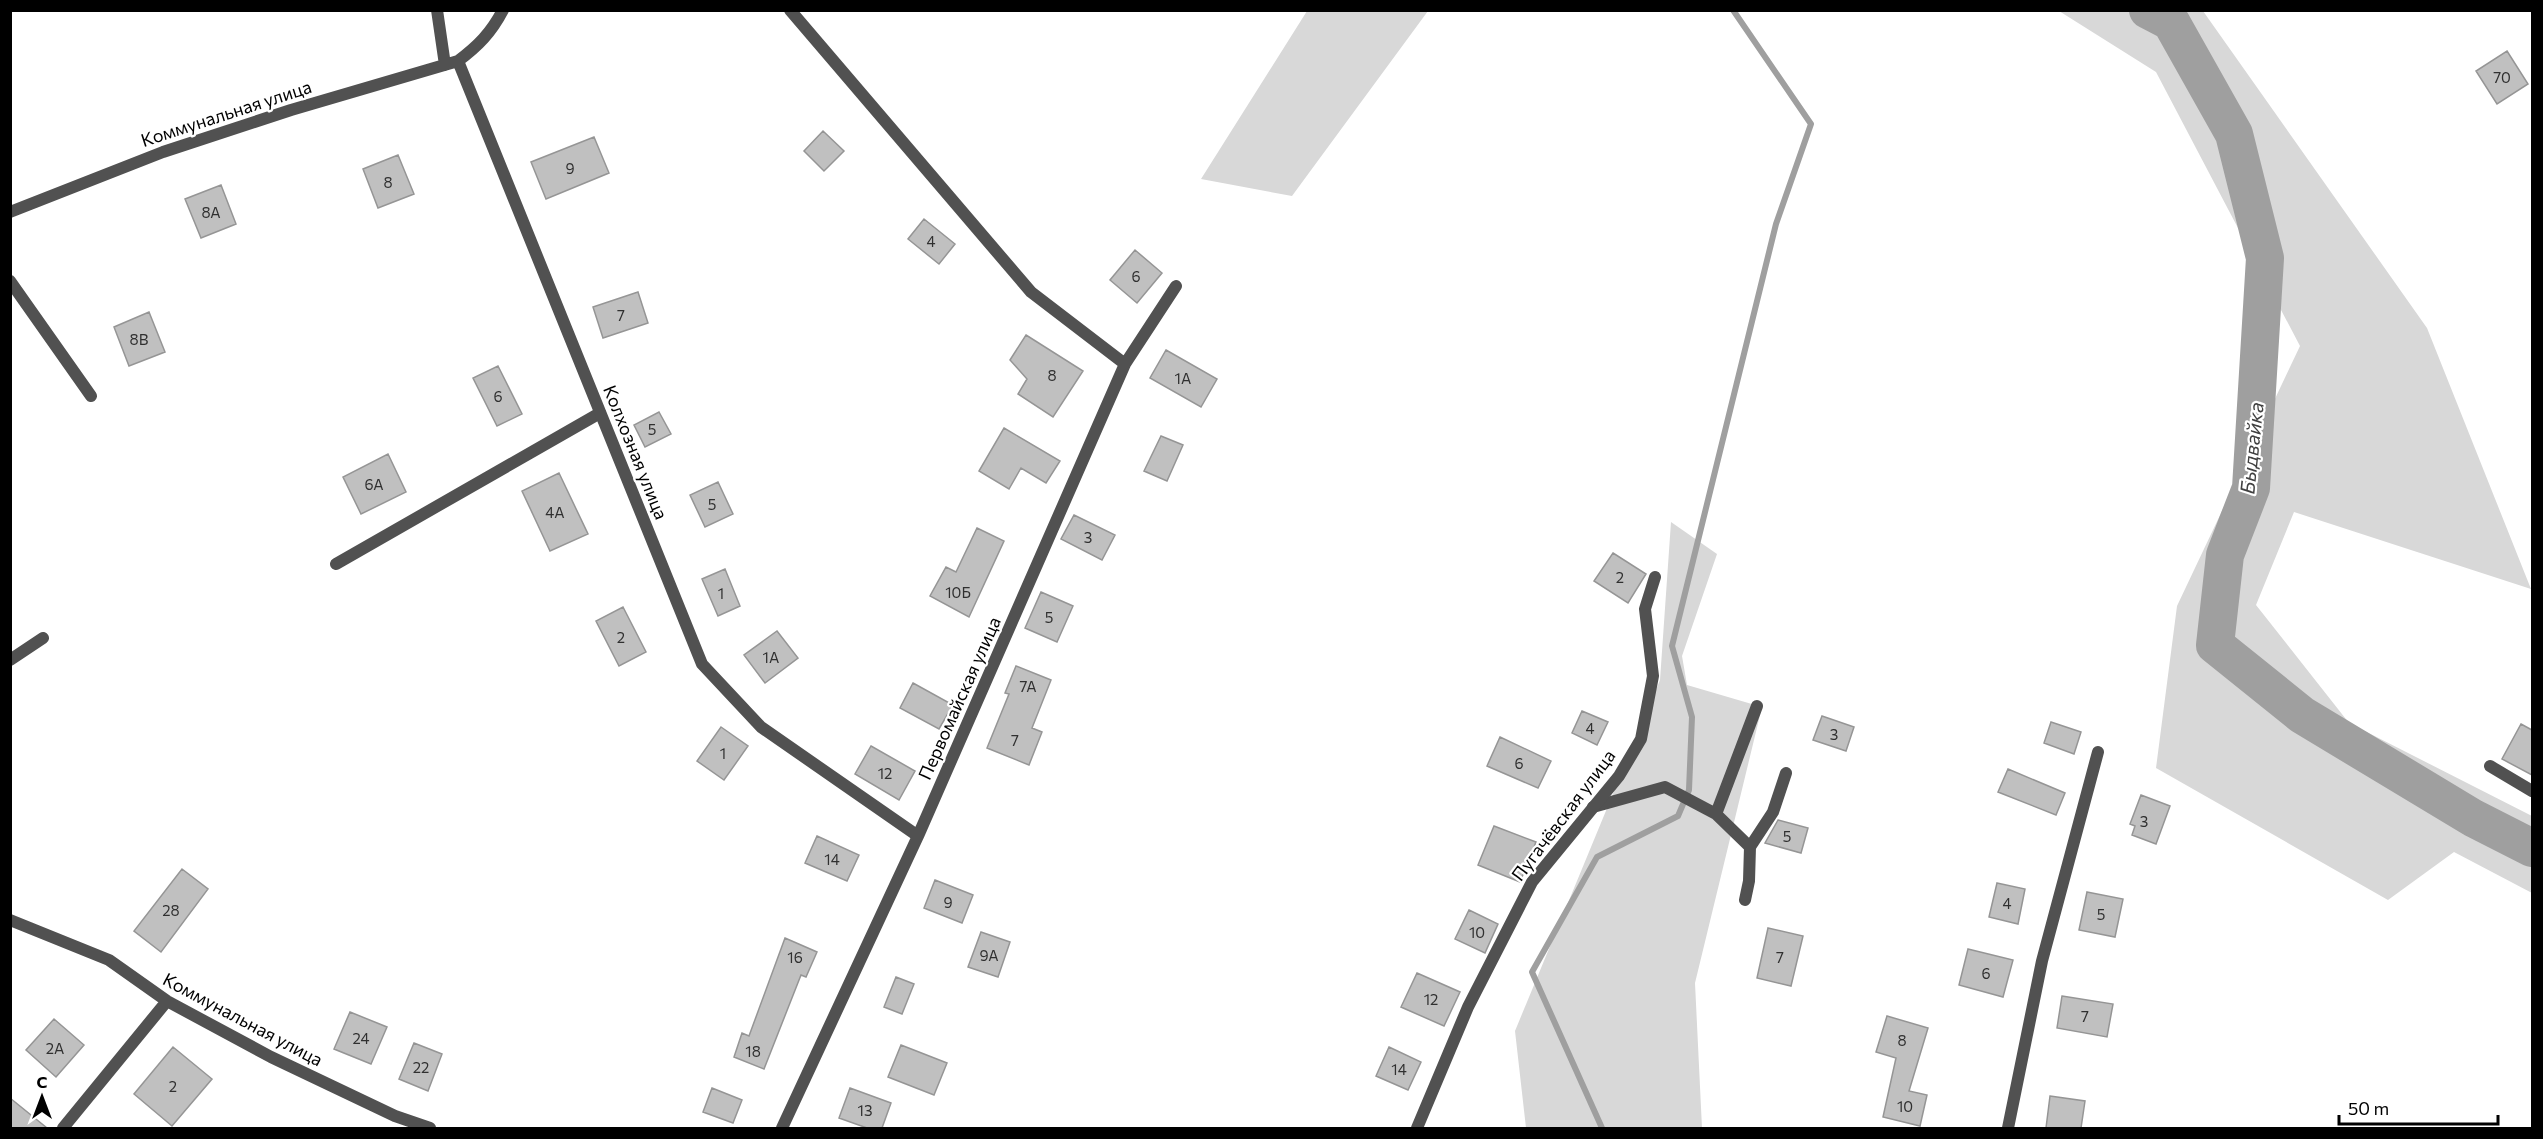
<svg xmlns="http://www.w3.org/2000/svg" width="2543" height="1139" viewBox="0 0 2543 1139" font-family="Commissioner,sans-serif">
  <rect width="100%" height="100%" fill="#fff"/>
  <!-- green -->
  <path fill="#d8d8d8" d="M1307,11H1428L1292,196L1201,179Z
    M2059,11H2203L2427,328L2531,589L2294,512L2256,605L2349,723L2532,816V893L2454,852L2388,900L2156,768L2177,606L2300,346L2156,72Z
    M1671,522L1717,554L1682,656L1687,685L1762,707L1695,983L1702,1128H1526L1515,1031L1660,680Z"/>
  <g fill="none" stroke-linecap="round" stroke-linejoin="round">
    <!-- stream -->
    <path stroke="#9f9f9f" stroke-width="6" d="M1602,1128L1532,972L1597,857L1678,816L1689,790L1692,717L1672,646L1776,224L1811,124L1733,10"/>
    <!-- river -->
    <path stroke="#9f9f9f" stroke-width="38" d="M2148,10L2171,22L2234,134L2265,258L2251,488L2225,555L2215,645L2302,715L2473,818L2532,848"/>
  </g>
  <!-- building -->
  <path fill="#c0c0c0" stroke="#959595" stroke-width="1.5" d="M2507,51L2528,84L2497,104L2476,71Z
    M823,131L844,151L824,171L804,151Z
    M594,137L609,173L546,199L531,162Z
    M398,155L414,194L378,208L363,169Z
    M221,185L236,224L201,238L185,199Z
    M924,219L955,244L939,264L908,239Z
    M1135,250L1162,273L1137,303L1110,280Z
    M638,292L648,323L603,338L593,307Z
    M149,312L165,352L129,366L114,327Z
    M1026,335L1083,371L1053,417L1018,394L1027,379L1010,360Z
    M1166,350L1217,379L1201,407L1150,378Z
    M498,366L522,414L497,426L473,378Z
    M659,412L671,434L645,447L634,425Z
    M1004,428L1060,461L1046,483L1021,468L1009,489L979,471Z
    M1161,436L1183,445L1167,481L1144,471Z
    M388,454L406,492L361,514L343,477Z
    M559,473L588,534L550,551L522,491Z
    M718,482L733,514L705,527L690,495Z
    M1074,515L1115,535L1102,560L1061,539Z
    M977,528L1004,541L969,617L930,596L946,567L956,572Z
    M1613,553L1646,574L1628,603L1594,581Z
    M725,569L740,606L718,616L702,579Z
    M1041,592L1073,606L1057,642L1025,628Z
    M623,607L646,652L619,666L596,621Z
    M777,631L798,658L765,683L744,655Z
    M1016,666L1051,680L1032,728L1042,732L1029,765L987,748L1009,694L1005,693Z
    M913,683L953,705L939,729L900,708Z
    M1582,711L1608,722L1597,745L1572,733Z
    M1822,716L1854,727L1846,751L1813,740Z
    M2051,722L2081,732L2074,754L2044,743Z
    M2521,724L2532,730V775L2502,759Z
    M721,727L748,746L724,780L697,761Z
    M1500,737L1551,761L1538,788L1487,766Z
    M871,746L915,771L899,800L855,774Z
    M2008,769L2065,793L2056,815L1998,792Z
    M2141,795L2170,806L2156,844L2132,835L2135,826L2130,824Z
    M1778,820L1808,828L1801,853L1765,843Z
    M1494,826L1536,842L1520,882L1478,865Z
    M817,836L859,855L847,881L805,863Z
    M182,869L208,889L161,952L134,931Z
    M935,880L973,895L962,923L924,908Z
    M1997,883L2025,889L2018,924L1989,917Z
    M2087,892L2123,899L2115,937L2079,930Z
    M1469,910L1498,924L1485,953L1455,939Z
    M1768,928L1803,936L1791,986L1757,978Z
    M981,932L1010,942L998,977L968,967Z
    M785,938L817,952L806,977L801,975L764,1069L734,1057L742,1033L749,1036Z
    M1968,949L2013,960L2003,997L1959,985Z
    M1417,973L1460,992L1444,1026L1401,1007Z
    M896,977L914,984L902,1014L884,1007Z
    M2062,996L2113,1004L2107,1037L2057,1028Z
    M350,1012L387,1027L371,1064L334,1049Z
    M1887,1016L1928,1028L1909,1091L1927,1095L1920,1126L1883,1117L1896,1058L1876,1052Z
    M54,1019L84,1045L56,1077L26,1050Z
    M414,1043L442,1054L428,1091L399,1079Z
    M901,1045L947,1063L934,1095L888,1077Z
    M173,1047L212,1079L172,1126L134,1094Z
    M1389,1047L1421,1062L1408,1090L1376,1076Z
    M712,1088L742,1100L733,1123L703,1112Z
    M850,1088L891,1103L882,1128H867L839,1118Z
    M2050,1096L2085,1101L2081,1128H2046Z
    M10,1098L47,1128H10Z"/>
  <g fill="none" stroke-linecap="round" stroke-linejoin="round">
    <!-- service -->
    <path stroke="#515151" stroke-width="12" d="M10,281L91,396
      M336,564L600,413
      M10,660L43,638
      M2490,766L2532,791
      M1593,807L1665,787L1716,814L1757,706
      M1716,814L1750,847L1749,881L1745,900
      M1750,847L1773,812L1786,773"/>
    <!-- minor -->
    <path stroke="#515151" stroke-width="12" d="M437,10L445,65
      M790,10L1031,292L1125,364
      M458,61L702,664L761,727L918,836
      M10,212L163,152L291,110L458,61C478,46 491,33 503,10
      M10,920L109,960L167,1001L271,1057L395,1116L430,1128
      M63,1128L167,1001
      M782,1128L918,836L1125,364L1176,286
      M1417,1128L1468,1007L1532,882L1619,776L1641,739L1653,676L1645,609L1655,577
      M2008,1128L2042,961L2098,752"/>
  </g>
  <g text-anchor="middle" dominant-baseline="central" stroke-width="4.5" stroke-linejoin="round" paint-order="stroke">
    <!-- number labels -->
    <g font-size="15" fill="#303030">
      <text x="2502" y="77">70</text>
      <text x="570" y="168">9</text>
      <text x="388" y="182">8</text>
      <text x="211" y="212">8А</text>
      <text x="931" y="241">4</text>
      <text x="1136" y="276">6</text>
      <text x="621" y="315">7</text>
      <text x="139" y="339">8В</text>
      <text x="1052" y="375">8</text>
      <text x="1183" y="378">1А</text>
      <text x="498" y="396">6</text>
      <text x="652" y="429">5</text>
      <text x="374" y="484">6А</text>
      <text x="712" y="504">5</text>
      <text x="555" y="512">4А</text>
      <text x="1088" y="537">3</text>
      <text x="1620" y="577">2</text>
      <text x="958" y="592">10Б</text>
      <text x="721" y="593">1</text>
      <text x="1049" y="617">5</text>
      <text x="621" y="637">2</text>
      <text x="771" y="657">1А</text>
      <text x="1028" y="686">7А</text>
      <text x="1590" y="728">4</text>
      <text x="1834" y="734">3</text>
      <text x="1015" y="740">7</text>
      <text x="723" y="753">1</text>
      <text x="1519" y="763">6</text>
      <text x="885" y="773">12</text>
      <text x="2144" y="821">3</text>
      <text x="1787" y="836">5</text>
      <text x="832" y="859">14</text>
      <text x="948" y="902">9</text>
      <text x="2007" y="903">4</text>
      <text x="171" y="910">28</text>
      <text x="2101" y="914">5</text>
      <text x="1477" y="932">10</text>
      <text x="989" y="955">9А</text>
      <text x="795" y="957">16</text>
      <text x="1780" y="957">7</text>
      <text x="1986" y="973">6</text>
      <text x="1431" y="999">12</text>
      <text x="2085" y="1016">7</text>
      <text x="361" y="1038">24</text>
      <text x="1902" y="1040">8</text>
      <text x="55" y="1048">2А</text>
      <text x="753" y="1051">18</text>
      <text x="421" y="1067">22</text>
      <text x="1399" y="1069">14</text>
      <text x="173" y="1086">2</text>
      <text x="1905" y="1106">10</text>
      <text x="865" y="1110">13</text>
    </g>
    <!-- street labels -->
    <g font-size="18" fill="#000" stroke="#fff">
      <text transform="translate(226 113) rotate(-18)">Коммунальная улица</text>
      <text transform="translate(636 452) rotate(68)">Колхозная улица</text>
      <text transform="translate(959 698) rotate(-66)">Первомайская улица</text>
      <text transform="translate(1563 815) rotate(-53)">Пугачёвская улица</text>
      <text transform="translate(243 1019) rotate(28)">Коммунальная улица</text>
    </g>
    <!-- water labels -->
    <g font-size="20" font-style="italic" fill="#404040" stroke="#fff">
      <text transform="translate(2251 448) rotate(-84)">Быдвайка</text>
    </g>
  </g>
  <!-- border -->
  <rect width="2543" height="1139" fill="none" stroke="#000000" stroke-width="24"/>
  <!-- north arrow -->
  <g transform="translate(42 1097)" stroke="#ffffff" stroke-width="4.5" paint-order="stroke">
  <path d="M0-4.5L10 22L0 15L-10 22Z" fill="#000000"/>
  <text y="-9" font-size="16" font-weight="bold" text-anchor="middle" fill="#000000">С</text>
  </g>
  <!-- scale -->
  <path d="M2339 1115v9h159v-9" fill="none" stroke="#000000" stroke-width="3"/>
  <text x="2348" y="1115" font-size="18" fill="#000000" stroke="#ffffff" stroke-width="4.5" paint-order="stroke">50 m</text>
</svg>
